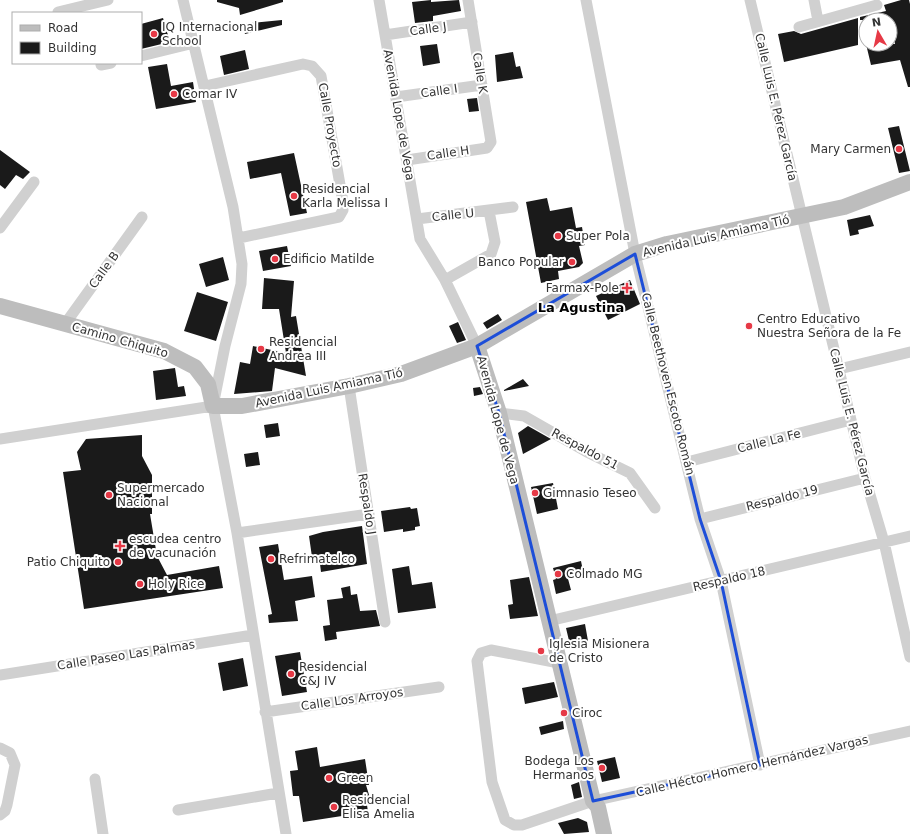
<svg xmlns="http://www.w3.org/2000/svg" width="910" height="834" viewBox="0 0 910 834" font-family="'DejaVu Sans',sans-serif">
  <rect width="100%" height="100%" fill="#fff"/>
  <!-- building -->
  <path fill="#1a1a1a" d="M217,0H283V2L240,15L239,8L217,2Z
    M431,0V2L459,0L461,11L433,16V21L415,23L412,2Z
    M901,0H909L910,4V87H908L900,60L871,65L866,44H895L890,20H860V17L886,11L884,5Z
    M163,18L170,42L141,49V24Z
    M858,18V45L784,62L778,34L794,31L801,34Z
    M282,20V25L245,34L242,24Z
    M437,44L440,63L423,66L420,46Z
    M245,50L249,69L224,75L220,56Z
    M513,52L516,67L520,66L523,78L497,82L495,55Z
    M167,64L171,86L193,82L196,102L156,109L148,67Z
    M477,98L479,111L469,112L467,99Z
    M899,126L910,171L899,173L888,128Z
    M0,150L30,172L23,179L16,175L5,189L0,185Z
    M294,153L307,213L290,216L281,173L250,179L247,162Z
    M547,198L550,211L572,207L576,228L582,227L585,245L579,246L583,263L579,267L558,271L559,279L541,283L526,202Z
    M870,215L874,226L858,230L859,234L850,236L847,220Z
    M287,246L291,266L263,271L259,251Z
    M223,257L229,280L206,287L199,264Z
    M264,278L294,281L291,317L296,316L306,376L275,368L272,391L234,394L240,362L250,364L253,346L286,353L279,309H262Z
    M630,280L640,304L608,320L596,296Z
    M197,292L228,302L216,341L184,331Z
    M498,314L502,320L487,329L483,323Z
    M458,322L466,340L457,343L449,326Z
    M175,368L178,387L184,386L186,396L156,400L153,371Z
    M523,379L529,386L504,391V390Z
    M480,387L483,394L474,396L473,388Z
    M278,423L280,436L266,438L264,425Z
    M528,426L551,439L523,454L518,433Z
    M142,435V456L152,475V514H150L157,556L167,575L219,566L223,588L84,609L63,472L81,470L77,452L86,439Z
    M258,452L260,465L246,467L244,454Z
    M553,483L558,509L537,514L531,487Z
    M410,507L411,509L417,508L420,526L415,527V530L403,532V529L384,532L381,511Z
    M362,526L367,564L321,572L319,556L312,557L309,536L323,532Z
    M278,544L284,580L312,576L315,597L295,601L298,621L269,623L268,615L272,614L259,547Z
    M581,561L583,571L567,575L571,590L556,594L553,580L556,579L553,568Z
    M409,566L412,585L432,582L436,608L398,613L392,569Z
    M529,577L538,616L510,619L508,605L513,604L510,580Z
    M350,586L351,595L357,594L360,611L376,610L380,626L336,632L337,639L325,641L323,626L330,625L327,600L343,598L341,588Z
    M585,624L588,641L570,645L566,628Z
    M300,652L307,692L282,696L275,656Z
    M243,658L248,686L223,691L218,663Z
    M554,682L558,697L525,704L522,688Z
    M563,721L564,729L541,735L539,727Z
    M317,747L320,767L365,759L369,785H366L370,798H366L368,812L303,822L299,796H293L290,771L298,770L295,751Z
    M615,757L620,778L602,782L597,761Z
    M579,782L582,797L574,799L571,785Z
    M578,818L587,822L589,832L564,834L558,823Z"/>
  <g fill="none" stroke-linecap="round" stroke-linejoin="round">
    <!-- street -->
    <path stroke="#d0d0d0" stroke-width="11" d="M183,0L233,207L242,264L241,284L225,346L213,406L237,533L286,834
      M379,0L420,239L445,280L477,346
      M586,0L635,254L700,519L721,581L760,765
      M750,0L865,478L884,542L910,657
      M814,0L818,21
      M58,12L108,0
      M799,27L877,5
      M385,35L472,22
      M141,56L194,43
      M101,65L111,63
      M205,86L303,64L312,66L321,76L343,202V210L339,217L239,238
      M396,97L482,85
      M407,160L487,148L491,142L468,0
      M417,219L513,207
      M0,228L34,182
      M445,280L491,254L495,242L489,211
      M65,324L142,217
      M839,369L910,352
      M349,386L385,622
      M499,413L524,416L587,452L630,473L655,508
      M0,439L213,406
      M687,462L851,420
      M700,519L865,478
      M237,533L369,514
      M549,621L910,536
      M559,663L491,650L481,653L477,661L492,782L505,820L514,825H522L593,801L910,731
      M0,675L253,635
      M265,712L439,687
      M0,748L10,753L15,765L7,805L5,811L0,815
      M95,779L103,834
      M178,810L278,793"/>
    <!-- secondary -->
    <path stroke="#bdbdbd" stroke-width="16" d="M0,306L164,351L195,367L208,384L213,406H242L349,386L401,374L477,346L635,254L667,244L844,207L910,182
      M477,346L499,413L593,801L598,807L604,834"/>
  </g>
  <!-- marked area -->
  <path fill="none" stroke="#1d4ed8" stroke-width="3" stroke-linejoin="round" d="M635,254L700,519L721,581L760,765L593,801L499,413L477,346Z"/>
  <!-- markers -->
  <g fill="#e63946" stroke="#fff" stroke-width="1.5">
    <circle cx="154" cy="34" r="4"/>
    <circle cx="174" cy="94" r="4"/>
    <circle cx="899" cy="149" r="4"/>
    <circle cx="294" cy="196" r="4"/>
    <circle cx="558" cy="236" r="4"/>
    <circle cx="275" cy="259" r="4"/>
    <circle cx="572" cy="262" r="4"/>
    <path d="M625 282h4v4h4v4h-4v4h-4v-4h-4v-4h4z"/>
    <circle cx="749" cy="326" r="4"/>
    <circle cx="261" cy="349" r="4"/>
    <circle cx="535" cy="493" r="4"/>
    <circle cx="109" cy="495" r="4"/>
    <path d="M118 540h4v4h4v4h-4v4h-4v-4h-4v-4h4z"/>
    <circle cx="271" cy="559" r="4"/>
    <circle cx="118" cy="562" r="4"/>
    <circle cx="558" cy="574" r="4"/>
    <circle cx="140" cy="584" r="4"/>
    <circle cx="541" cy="651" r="4"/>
    <circle cx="291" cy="674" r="4"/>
    <circle cx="564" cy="713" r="4"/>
    <circle cx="602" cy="768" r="4"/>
    <circle cx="329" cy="778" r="4"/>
    <circle cx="334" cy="807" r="4"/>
  </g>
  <g text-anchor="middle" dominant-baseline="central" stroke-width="4" stroke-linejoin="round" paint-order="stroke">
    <!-- poi labels -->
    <g font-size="12" fill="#333" stroke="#fff" text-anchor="start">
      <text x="162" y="27">IQ Internacional<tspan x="162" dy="14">School</tspan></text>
      <text x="182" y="94">Comar IV</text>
      <text x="891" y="149" text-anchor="end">Mary Carmen</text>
      <text x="302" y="189">Residencial<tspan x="302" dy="14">Karla Melissa I</tspan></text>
      <text x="566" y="236">Super Pola</text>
      <text x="283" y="259">Edificio Matilde</text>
      <text x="564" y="262" text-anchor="end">Banco Popular</text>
      <text x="619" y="288" text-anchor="end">Farmax-Pole</text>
      <text x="757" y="319">Centro Educativo<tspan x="757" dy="14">Nuestra Señora de la Fe</tspan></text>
      <text x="269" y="342">Residencial<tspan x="269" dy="14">Andrea III</tspan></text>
      <text x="117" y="488">Supermercado<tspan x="117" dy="14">Nacional</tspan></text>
      <text x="543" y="493">Gimnasio Teseo</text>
      <text x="129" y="539">escudea centro<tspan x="129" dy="14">de vacunación</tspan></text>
      <text x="279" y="559">Refrimatelco</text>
      <text x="110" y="562" text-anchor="end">Patio Chiquito</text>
      <text x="566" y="574">Colmado MG</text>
      <text x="148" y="584">Holy Rice</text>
      <text x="549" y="644">Iglesia Misionera<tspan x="549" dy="14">de Cristo</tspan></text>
      <text x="299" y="667">Residencial<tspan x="299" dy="14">C&amp;J IV</tspan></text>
      <text x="572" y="713">Ciroc</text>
      <text x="594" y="761" text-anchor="end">Bodega Los<tspan x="594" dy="14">Hermanos</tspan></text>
      <text x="337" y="778">Green</text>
      <text x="342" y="800">Residencial<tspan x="342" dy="14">Elisa Amelia</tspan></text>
    </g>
    <!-- street labels -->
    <g font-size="12" fill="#333" stroke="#fff">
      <text transform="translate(428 29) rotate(-8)">Calle J</text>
      <text transform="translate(480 73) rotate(81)">Calle K</text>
      <text transform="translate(439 91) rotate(-8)">Calle I</text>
      <text transform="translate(776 107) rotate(77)">Calle Luis E. Pérez García</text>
      <text transform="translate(399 115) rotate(80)">Avenida Lope de Vega</text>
      <text transform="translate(330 125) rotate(80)">Calle Proyecto</text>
      <text transform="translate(448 153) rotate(-8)">Calle H</text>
      <text transform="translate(453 215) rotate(-6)">Calle U</text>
      <text transform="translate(716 236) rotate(-13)">Avenida Luis Amiama Tió</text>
      <text transform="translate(104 270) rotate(-54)">Calle B</text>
      <text transform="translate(120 340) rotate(16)">Camino Chiquito</text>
      <text transform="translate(668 384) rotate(76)">Calle Beethoven Escoto Román</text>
      <text transform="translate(329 388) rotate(-12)">Avenida Luis Amiama Tió</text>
      <text transform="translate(498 420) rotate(75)">Avenida Lope de Vega</text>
      <text transform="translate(852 422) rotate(76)">Calle Luis E. Pérez García</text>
      <text transform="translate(769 441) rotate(-14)">Calle La Fe</text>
      <text transform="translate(585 449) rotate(28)">Respaldo 51</text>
      <text transform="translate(782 498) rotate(-14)">Respaldo 19</text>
      <text transform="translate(367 504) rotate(81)">Respaldo J</text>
      <text transform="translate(729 579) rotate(-13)">Respaldo 18</text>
      <text transform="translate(126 655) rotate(-9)">Calle Paseo Las Palmas</text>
      <text transform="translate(352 699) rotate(-8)">Calle Los Arroyos</text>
      <text transform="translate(752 766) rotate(-13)">Calle Héctor Homero Hernández Vargas</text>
    </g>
    <!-- neighbourhood labels -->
    <g font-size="13" font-weight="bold" fill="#000" stroke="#fff">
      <text x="581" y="307">La Agustina</text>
    </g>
  </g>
  <!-- legend -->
  <rect x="12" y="12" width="130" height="52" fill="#ffffff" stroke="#adadad"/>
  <rect x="20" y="25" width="20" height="6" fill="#bdbdbd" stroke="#adadad"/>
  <text x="48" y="32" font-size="12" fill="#333333">Road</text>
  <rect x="20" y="42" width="20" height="12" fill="#1a1a1a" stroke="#adadad"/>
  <text x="48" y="52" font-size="12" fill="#333333">Building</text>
  <!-- north arrow -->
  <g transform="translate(878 32) rotate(351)"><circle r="19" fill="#ffffff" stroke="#adadad"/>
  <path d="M0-3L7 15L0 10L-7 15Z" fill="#e63946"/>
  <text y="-6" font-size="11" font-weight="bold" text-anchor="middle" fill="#333333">N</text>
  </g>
</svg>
